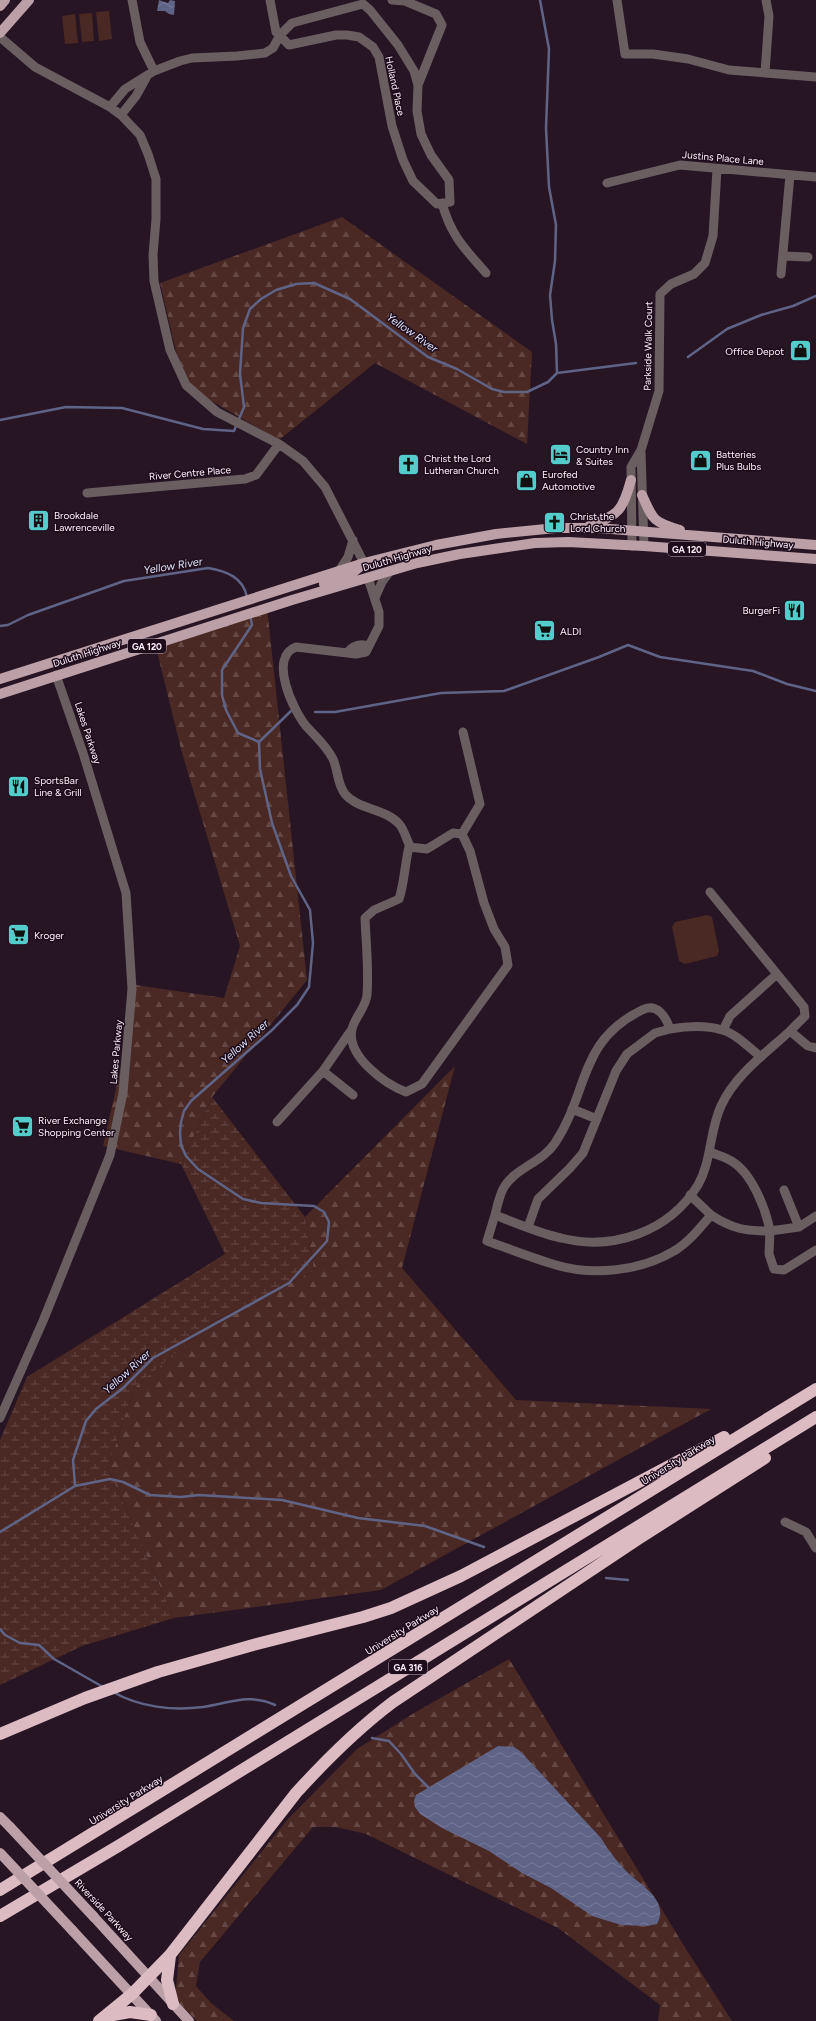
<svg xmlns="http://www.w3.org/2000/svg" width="816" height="2021" viewBox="0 0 816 2021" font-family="Figtree,sans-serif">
  <defs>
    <pattern id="forest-firs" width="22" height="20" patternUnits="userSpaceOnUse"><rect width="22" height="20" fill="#4a2823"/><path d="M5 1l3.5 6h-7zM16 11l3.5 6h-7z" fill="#654844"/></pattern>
    <pattern id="wetland-marsh" width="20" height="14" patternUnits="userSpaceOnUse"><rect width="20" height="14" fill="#4a2823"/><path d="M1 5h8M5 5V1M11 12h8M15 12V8" fill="none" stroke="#654844"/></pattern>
    <pattern id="water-waves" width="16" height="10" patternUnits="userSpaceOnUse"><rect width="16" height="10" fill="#5f6487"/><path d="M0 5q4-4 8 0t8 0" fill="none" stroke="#777a99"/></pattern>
  </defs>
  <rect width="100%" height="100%" fill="#271524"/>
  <!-- forest -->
  <path fill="url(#forest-firs)" d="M342,217L532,352L527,444L375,363L279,440L184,385L160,283Z
    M267,607L307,980L212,1097L181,1164L103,1146L131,1023L129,984L224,998L240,946L182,753L154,639Z
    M455,1066L402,1268L516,1400L711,1409L381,1590L174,1618L108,1468L134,1388L214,1321L314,1271L305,1217Z
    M509,1659L686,1949L732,2021H658L660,2005L558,1928L366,1834L336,1827H313L200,1962L196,1986L211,2003L234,2021H197L175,1999L179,1955L287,1820L357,1749L414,1713Z"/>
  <!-- wetland -->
  <path fill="url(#wetland-marsh)" d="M212,1097L305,1217L314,1271L214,1321L134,1388L108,1468L174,1618L82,1646L0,1685V1440L27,1377L225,1254L181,1164Z"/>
  <!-- green -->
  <path fill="#4a2823" d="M109,11L112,39L99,41L96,12Z
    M92,13L94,41L82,42L79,14Z
    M75,14L78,43L65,44L62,16Z
    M707,915L712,917L719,951L717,956L685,964L679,961L672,927L675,922Z"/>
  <!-- water -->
  <path fill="url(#water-waves)" d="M159,0L168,3L170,0L175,1L174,15L169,14L165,11H157Z
    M498,1746L514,1747L520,1751L601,1838C608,1850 616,1860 626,1871C640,1885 670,1900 657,1924L647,1926L621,1925L592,1916L551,1888L522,1873L489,1851L442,1828L420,1814L415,1807L414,1801L416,1795Z"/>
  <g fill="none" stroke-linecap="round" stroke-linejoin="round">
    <!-- stream -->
    <path stroke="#5f6487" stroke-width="2.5" d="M688,357L727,329L761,315L793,306L816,296
      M557,373L636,363
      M0,420L66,407L122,408L203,429L234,431L244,407L240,374L243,328L250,309L261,299L276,290L296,284L314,283L350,299L428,357L457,369L492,389L504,392H527L548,382L557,373L556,344L552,320L550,295L555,261L556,225L549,187L546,128L549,49L540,0
      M250,615L252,625L222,670V695L226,710L238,733L259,742
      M0,626L8,625L28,615L124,581L208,568C226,571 243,577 247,597
      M315,712H335L441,693L504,691L599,657L628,645L660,657L753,671L787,684L816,691
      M259,742L291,711H294
      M75,1486L73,1460L86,1421L96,1409L123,1388L153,1358L289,1283L327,1241L329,1222L324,1212L314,1206L261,1203L243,1199L198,1169L186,1156L181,1145L180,1133L181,1122L184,1111L191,1101L272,1030L297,1005L309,987L313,943L310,910L291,876L272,823L260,769L259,742
      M0,1532L75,1486L110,1479L123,1482L150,1495L181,1497L199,1495L282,1500L358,1518L425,1526L484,1547
      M606,1578L628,1580
      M0,1629L5,1635L20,1643L39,1645L54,1659L103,1687
      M113,1692C139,1707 173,1711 203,1707C229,1703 250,1693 275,1705
      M372,1738L389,1741L401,1754L415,1774L429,1788"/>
    <!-- minor -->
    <path stroke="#6b5e61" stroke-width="9" d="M132,0L140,42L154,71
      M392,0L405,1L436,14L442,25L418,85
      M617,0L625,54H653L688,59L729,70L816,77
      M0,37L35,67L110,107L121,115L140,135L148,154L156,179V219L153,255L154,281L170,350L186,385L217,412L279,444L303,461L325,487L364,563
      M765,73L769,16L766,0
      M110,107L125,89L154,71L180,61L192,58L237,56L265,53L273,48L280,35L292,23L363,4L370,10L398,45L414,71L418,85L417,111L421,134L431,155L449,180L450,202L437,204L413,181L403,160L392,126L379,57L373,47L359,37L347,35H336L289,45L276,32L270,0
      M121,115L136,96L146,78
      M607,183L680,165L816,177
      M442,203C451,236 465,249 486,273
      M783,256L808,257
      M781,274L790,175
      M641,452L644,546
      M87,493L245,479L256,475L279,444
      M632,546L631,467L641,450L659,391L660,294L671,284L694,274L705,263L713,236L717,169
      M339,571L348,557L353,540
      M368,578L379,612V626L366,652L356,654L296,647C268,657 293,710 306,726C316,737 326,745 333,759C338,770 337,784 345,794C358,810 386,808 400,825C404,830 406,838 409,844V847
      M375,598L382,582L390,571
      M347,653C353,645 360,643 369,646
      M453,833L462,834L470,851L484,903L494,929L505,947L508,965L422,1084L406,1092C385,1084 346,1056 352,1029C355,1017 366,1007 367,995C369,970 366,943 365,918L374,910L399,899C404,885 405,863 409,847L427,849Z
      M462,834L480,804L463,732
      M710,892L804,1007L805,1016L790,1031
      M723,1030L730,1016L777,974
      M761,1057C749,1048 737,1034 722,1030C706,1025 687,1026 670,1029C666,1017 657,1002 642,1010C578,1041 589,1092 555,1143C542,1163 514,1168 503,1189C499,1197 497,1207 495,1215C516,1223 538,1233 561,1238C613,1251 669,1232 698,1185C712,1160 709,1132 721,1106C735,1075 766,1053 790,1031L808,1046L816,1048
      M323,1071L353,1095
      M572,1109L597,1119
      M277,1122L323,1071L352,1029
      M710,1152C717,1155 726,1157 733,1162C752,1174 766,1209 770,1231C744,1231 733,1229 711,1215
      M784,1190L799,1227
      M495,1215L487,1241C510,1249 532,1258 556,1265C593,1276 641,1271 674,1251C688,1243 700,1228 711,1215L690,1195
      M816,1216L799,1227L770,1231L769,1254L774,1269L784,1270L816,1250
      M528,1227L538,1199L570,1168L583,1153L616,1071L627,1054L655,1033L670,1029
      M0,1418L43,1321L110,1155L123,1093L132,989L126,893L83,753L56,675
      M785,1522L806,1532L816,1548"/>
    <!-- major -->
    <path stroke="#bca0a7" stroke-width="10" d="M0,6L5,0
      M0,33L29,0
      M642,495C653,520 653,522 680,530
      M590,525C619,516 623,509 631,480
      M324,584L350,575L361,566
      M0,679L364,563L436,545L496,534L556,528H598L816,545
      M0,694L292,600L417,563L460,554L535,543L568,542L644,546L816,559
      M0,1817L10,1827
      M94,1917L189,2021
      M72,1930L156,2021"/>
    <!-- highway -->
    <path stroke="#dcbbc3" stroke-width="12" d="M0,1734L85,1698L158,1672L253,1645L363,1617L391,1608L461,1576L724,1437
      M0,1890L816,1389
      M0,1916L120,1845L816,1417
      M170,1956L167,1980L173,2004
      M108,2016L130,2012L151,2015
      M99,2021L132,1994L170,1955L296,1793C326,1760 357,1729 393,1702L638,1539L765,1458"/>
    <!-- major-bridge -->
    <path stroke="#bca0a7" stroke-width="10" d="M10,1827L94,1917
      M0,1853L72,1930"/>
  </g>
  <!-- icons -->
  <defs>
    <symbol id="shop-square" viewBox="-11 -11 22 22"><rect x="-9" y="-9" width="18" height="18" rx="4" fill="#53cdcb" stroke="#1e0c1b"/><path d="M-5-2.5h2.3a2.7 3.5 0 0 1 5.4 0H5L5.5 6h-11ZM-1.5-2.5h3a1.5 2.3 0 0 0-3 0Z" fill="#111"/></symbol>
    <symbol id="hotel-square" viewBox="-11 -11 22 22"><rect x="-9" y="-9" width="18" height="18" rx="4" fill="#53cdcb" stroke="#1e0c1b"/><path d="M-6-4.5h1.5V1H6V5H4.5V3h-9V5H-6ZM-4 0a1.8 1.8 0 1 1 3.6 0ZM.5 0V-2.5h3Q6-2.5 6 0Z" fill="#111"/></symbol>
    <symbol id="church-square" viewBox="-11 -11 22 22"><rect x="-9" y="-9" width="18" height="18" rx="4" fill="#53cdcb" stroke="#1e0c1b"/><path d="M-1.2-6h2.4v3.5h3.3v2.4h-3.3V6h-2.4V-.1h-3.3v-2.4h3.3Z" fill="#111"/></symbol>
    <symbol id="building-square" viewBox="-11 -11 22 22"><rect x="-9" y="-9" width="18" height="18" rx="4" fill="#53cdcb" stroke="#1e0c1b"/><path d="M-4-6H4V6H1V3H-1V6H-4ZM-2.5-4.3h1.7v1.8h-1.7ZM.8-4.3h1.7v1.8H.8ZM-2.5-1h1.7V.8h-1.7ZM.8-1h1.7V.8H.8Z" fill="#111"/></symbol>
    <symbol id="restaurant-square" viewBox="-11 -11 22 22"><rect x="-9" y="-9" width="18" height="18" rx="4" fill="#53cdcb" stroke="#1e0c1b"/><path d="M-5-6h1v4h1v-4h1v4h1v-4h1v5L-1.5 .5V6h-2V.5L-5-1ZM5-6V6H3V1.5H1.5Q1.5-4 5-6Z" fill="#111"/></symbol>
    <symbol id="supermarket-square" viewBox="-11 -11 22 22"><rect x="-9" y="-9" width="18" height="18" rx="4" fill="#53cdcb" stroke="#1e0c1b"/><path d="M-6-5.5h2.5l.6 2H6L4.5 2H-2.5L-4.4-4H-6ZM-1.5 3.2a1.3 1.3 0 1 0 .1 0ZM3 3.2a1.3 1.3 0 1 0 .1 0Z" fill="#111"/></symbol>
  </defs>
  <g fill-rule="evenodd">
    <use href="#shop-square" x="788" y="338" width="25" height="25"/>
    <use href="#hotel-square" x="548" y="442" width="25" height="25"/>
    <use href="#shop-square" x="688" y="448" width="25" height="25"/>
    <use href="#church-square" x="396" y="452" width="25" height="25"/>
    <use href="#shop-square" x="514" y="468" width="25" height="25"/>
    <use href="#building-square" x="26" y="508" width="25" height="25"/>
    <use href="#church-square" x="542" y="510" width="25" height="25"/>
    <use href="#restaurant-square" x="782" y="598" width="25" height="25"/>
    <use href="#supermarket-square" x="532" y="618" width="25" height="25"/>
    <use href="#restaurant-square" x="6" y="774" width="25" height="25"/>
    <use href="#supermarket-square" x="6" y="922" width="25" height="25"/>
    <use href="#supermarket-square" x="10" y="1114" width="25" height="25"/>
  </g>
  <g text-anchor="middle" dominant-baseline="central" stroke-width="3" stroke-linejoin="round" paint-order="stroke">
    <!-- shield labels -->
    <g fill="#1e0c1b" stroke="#bbacb8" stroke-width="1">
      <rect x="668" y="542" width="38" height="14" rx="3"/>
      <rect x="128" y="639" width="38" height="14" rx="3"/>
      <rect x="389" y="1660" width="38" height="14" rx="3"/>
    </g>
    <g font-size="9" font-weight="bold" fill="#fef0fb">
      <text x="687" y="549">GA 120</text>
      <text x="147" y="646">GA 120</text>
      <text x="408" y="1667">GA 316</text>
    </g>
    <!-- street labels -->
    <g font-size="10" fill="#fef0fb" stroke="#1e0c1b">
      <text transform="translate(395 86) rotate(78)">Holland Place</text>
      <text transform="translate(723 158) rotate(5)">Justins Place Lane</text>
      <text transform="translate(648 346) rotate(-89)">Parkside Walk Court</text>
      <text transform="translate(190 473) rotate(-5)">River Centre Place</text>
      <text transform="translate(758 542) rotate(5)">Duluth Highway</text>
      <text transform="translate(397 558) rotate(-16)">Duluth Highway</text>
      <text transform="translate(87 653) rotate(-18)">Duluth Highway</text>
      <text transform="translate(88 733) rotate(72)">Lakes Parkway</text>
      <text transform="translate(116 1052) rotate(-85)">Lakes Parkway</text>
      <text transform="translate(678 1460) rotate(-32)">University Parkway</text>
      <text transform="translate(402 1630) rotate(-32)">University Parkway</text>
      <text transform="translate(126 1800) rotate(-32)">University Parkway</text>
      <text transform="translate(104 1910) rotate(47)">Riverside Parkway</text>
    </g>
    <!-- poi labels -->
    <g font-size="10" fill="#fef0fb" stroke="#1e0c1b" text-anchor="start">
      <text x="784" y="351" text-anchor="end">Office Depot</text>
      <text x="576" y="449">Country Inn<tspan x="576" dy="12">&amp; Suites</tspan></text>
      <text x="716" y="454">Batteries<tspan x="716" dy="12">Plus Bulbs</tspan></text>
      <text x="424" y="458">Christ the Lord<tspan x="424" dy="12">Lutheran Church</tspan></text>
      <text x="542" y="474">Eurofed<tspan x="542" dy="12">Automotive</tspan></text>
      <text x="54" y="515">Brookdale<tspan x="54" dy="12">Lawrenceville</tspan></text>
      <text x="570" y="516">Christ the<tspan x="570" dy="12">Lord Church</tspan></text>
      <text x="780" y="610" text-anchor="end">BurgerFi</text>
      <text x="560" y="631">ALDI</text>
      <text x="34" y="780">SportsBar<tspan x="34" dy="12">Line &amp; Grill</tspan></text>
      <text x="34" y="935">Kroger</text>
      <text x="38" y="1120">River Exchange<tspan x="38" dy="12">Shopping Center</tspan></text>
    </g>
    <!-- water labels -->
    <g font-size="11" font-style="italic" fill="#dce1fa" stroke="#1e0c1b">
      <text transform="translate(412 333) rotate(35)">Yellow River</text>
      <text transform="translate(173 566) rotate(-9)">Yellow River</text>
      <text transform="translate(245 1042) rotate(-42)">Yellow River</text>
      <text transform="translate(127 1372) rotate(-42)">Yellow River</text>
    </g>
  </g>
</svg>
